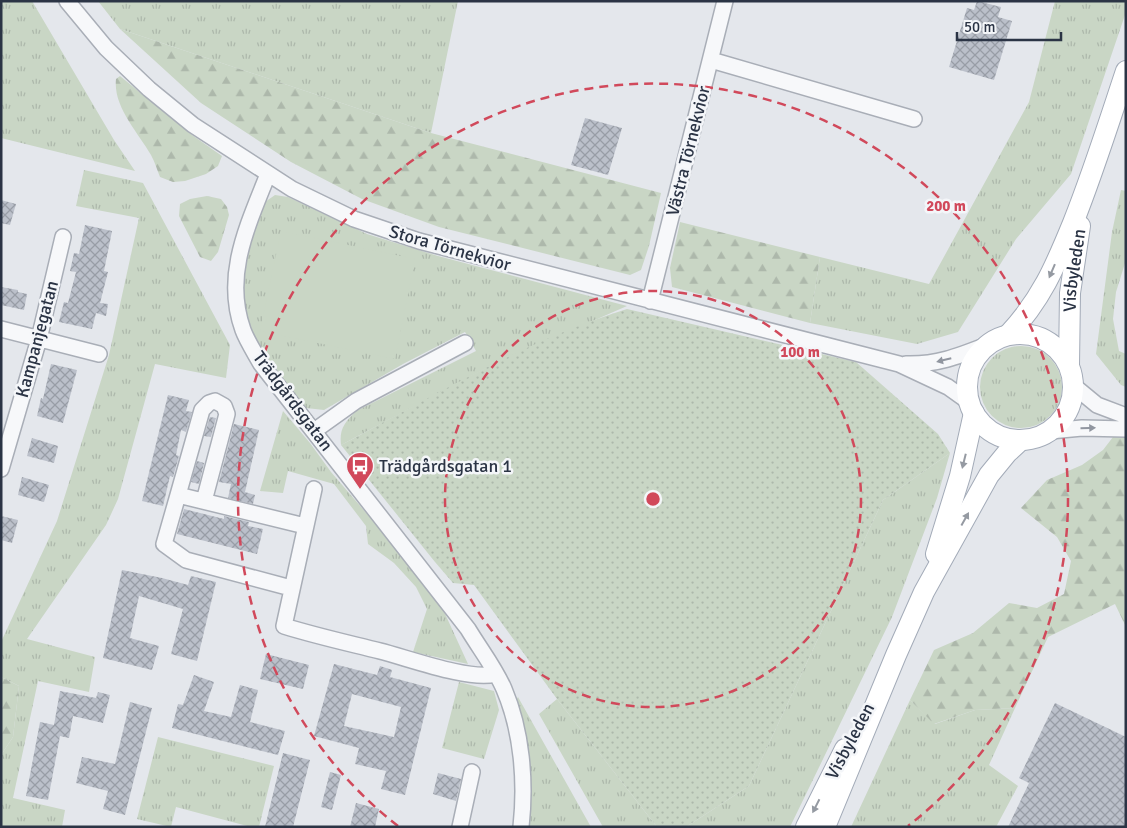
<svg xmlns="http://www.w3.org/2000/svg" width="1127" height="828" viewBox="0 0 1127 828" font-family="Signika,sans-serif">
  <defs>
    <pattern id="grass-tufts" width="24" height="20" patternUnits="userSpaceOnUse" patternTransform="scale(1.25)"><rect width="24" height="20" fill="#c9d6c5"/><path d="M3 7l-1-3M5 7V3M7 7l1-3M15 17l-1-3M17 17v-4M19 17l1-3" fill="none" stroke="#adb8ab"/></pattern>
    <pattern id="forest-firs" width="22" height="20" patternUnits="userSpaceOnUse" patternTransform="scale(1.25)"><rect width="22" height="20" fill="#c9d6c5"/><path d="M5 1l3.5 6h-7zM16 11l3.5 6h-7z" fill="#adb8ab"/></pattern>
    <pattern id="garden-dots" width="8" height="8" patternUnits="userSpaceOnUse" patternTransform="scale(1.25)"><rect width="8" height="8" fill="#c9d6c5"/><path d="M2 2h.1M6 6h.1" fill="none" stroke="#adb8ab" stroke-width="1.8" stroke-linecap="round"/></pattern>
    <pattern id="building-cross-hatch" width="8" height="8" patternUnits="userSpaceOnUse" patternTransform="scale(1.25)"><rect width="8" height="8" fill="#bbc0ca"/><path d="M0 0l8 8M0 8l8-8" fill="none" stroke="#989da6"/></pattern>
  </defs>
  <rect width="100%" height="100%" fill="#e4e7ec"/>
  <!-- grass -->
  <path fill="url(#grass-tufts)" d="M1,1H32L114,140L135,171L1,138Z
    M98,1H458L431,133L120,29Z
    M1055,1H1126V12L1071,174L1016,239L958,332L917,344L810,323L820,257L929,284L1029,102Z
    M84,170L143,183L230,345L226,378L155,364L118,499L106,525L27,639L95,657L89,692L38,681L13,798L65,810L62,827H1V755L13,737L19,686L1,677V642L57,521L109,355L139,218L76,206Z
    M1121,190L1126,191V260L1116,292L1113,319L1119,351L1126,354V387L1121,385L1096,354L1112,232Z
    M275,195L288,197L367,234L438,256L627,306L494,364L341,445C339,429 345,422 356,411L476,351L465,332L403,364L324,410L306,408L250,335L242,296L246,255L265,202Z
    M980 387a41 41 0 1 1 82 0a41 41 0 1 1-82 0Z
    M283,411L310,443L331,472L436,594L468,664L413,652L427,609L416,587L394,563L368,544L366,526L334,484L288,471L283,493L260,491Z
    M950,453L937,498L892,617L790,827H686L749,786L883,500Z
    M459,682L494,691L499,710L484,759L442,748Z
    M518,697L591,827H528C533,781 525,744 516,700Z
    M557,699L657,827H603L539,714Z
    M910,700L935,724L975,710L1015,708L989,765L1018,786L996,827H851Z
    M158,737L274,766L259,827H251L176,807L171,827L137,819Z"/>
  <!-- forest -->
  <path fill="url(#forest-firs)" d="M120,29L431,133L661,193L649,246L641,270L630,275L439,227L362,199L291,162L201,103Z
    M120,76L192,135L222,156L218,166L206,174L185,181L173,182L160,177C157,170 155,162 151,155C138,132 113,107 116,79Z
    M207,196L221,199L227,207L229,215L218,252L211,261L200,257L179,216L180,204L190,199Z
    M680,222L820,257L810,323L672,287L670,268Z
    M1113,437L1126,438V627L1115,604L1048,637L1015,708L975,710L934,724L910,700L934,650L973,633L1009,603L1037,608L1064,594L1071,561L1057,537L1021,508L1047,480L1082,465L1103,450Z
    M1,677L19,686L13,737L1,755Z"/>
  <!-- garden -->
  <path fill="url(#garden-dots)" d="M627,309L856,362L938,434L950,453L883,500L749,786L686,827H657L557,699L474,585L453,583L435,562L341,445C434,396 526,340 627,309Z"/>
  <!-- pitch -->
  <path fill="#c9d6c5" d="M281,231L415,259L395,359L260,331Z"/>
  <!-- building -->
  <path fill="url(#building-cross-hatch)" fill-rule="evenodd" d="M977,1L1001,7L998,17L1012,21L994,80L949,67L967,8L974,10Z
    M585,118L622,128L608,175L571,165Z
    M1,200L16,204L10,225L1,223Z
    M85,225L112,231L104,271L108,272L100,303L108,304L106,316L96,313L92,329L59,322L64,302L68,303L76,272L70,271L74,253L79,254Z
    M1,287L18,290V292L27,294L24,310L1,305Z
    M51,364L77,370L63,423L37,416L41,398L43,399Z
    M168,395L189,400L186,411L192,412L186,432L181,430L176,455L179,456L173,477L170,476L163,506L142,501Z
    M210,417L216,418L211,437L204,436Z
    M234,424L259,430L245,492L255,495L253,504L228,498L231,484L219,482Z
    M32,438L58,446L54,463L27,456Z
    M197,461L204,463L199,484L191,482Z
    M22,477L49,485L44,502L18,495Z
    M184,509L224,519V516L249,522L248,526L263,529L257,554L177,534Z
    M1,516L18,520L12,543L1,540Z
    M122,570L162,578L188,585L191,576L216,582L197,661L171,654L183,609L139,596L130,638L159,646L152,670L103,658Z
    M266,654L309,665L303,689L260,679Z
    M334,664L377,675L380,666L392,670L390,677L431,688L405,795L381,789L386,771L355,764L359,748L314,736ZM352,694L401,707L394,737L344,726Z
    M194,675L214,682L204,711L231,717L240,685L258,690L250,722L285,731L278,755L172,728L178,704L183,705Z
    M60,691L96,698L98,692L110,695L103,723L73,716L69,738L60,736L48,800L26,796L40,722L54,725Z
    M130,702L152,708L125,815L103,809L108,791L76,783L82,757L115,764Z
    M1055,703L1126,737V827H1008L1029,783L1019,778Z
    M283,753L310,760L293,827H265Z
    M330,772L341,775L332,810L321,807Z
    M438,773L461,779L456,801L433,794Z
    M356,803L379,809L375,827H350Z"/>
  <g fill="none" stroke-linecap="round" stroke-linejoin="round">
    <defs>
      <path id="minor" d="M67,1L106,48L149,89L193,125L292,189L354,219L419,241L899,364L948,387L969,402
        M711,60L914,119
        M268,174C248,225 223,275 243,330C247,341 255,353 261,364L468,629C480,649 495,668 504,689C522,731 526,782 521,827
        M650,301L725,1
        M1,329L99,354
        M906,364C937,365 959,356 987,345
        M1074,386L1097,405L1126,416
        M314,431L356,401L465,343
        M1050,431L1082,428L1126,429
        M1,469L39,339L63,237
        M314,489L284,626C316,636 348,643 380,651C408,658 470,681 495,674
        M178,495L202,410L209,403L215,401L224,406L227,414L204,501
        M291,588L186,560L164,544L178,495L305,526
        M460,827L472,772"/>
      <g id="major">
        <circle cx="1020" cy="387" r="53"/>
        <path d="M1008,335C1041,300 1055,267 1073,223C1093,173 1109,122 1126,71"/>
        <path id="s1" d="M1069,365L1070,293L1080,226"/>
        <path d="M936,554L960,476L974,413"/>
        <path d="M806,827L845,749"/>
        <path d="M825,827L896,655L924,592L989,475L1007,453L1020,441"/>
      </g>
    </defs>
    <!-- minor casing -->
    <use href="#minor" stroke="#a9aeb7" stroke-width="18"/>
    <!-- major casing -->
    <use href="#major" stroke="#a3abb8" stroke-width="22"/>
    <!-- minor -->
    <use href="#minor" stroke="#f7f8fa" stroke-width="15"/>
    <!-- major -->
    <use href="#major" stroke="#fff" stroke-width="20"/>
  </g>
  <!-- one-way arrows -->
  <defs><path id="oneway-solid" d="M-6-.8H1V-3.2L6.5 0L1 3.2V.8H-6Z" transform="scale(1.25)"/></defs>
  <g fill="#959aa2">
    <use href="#oneway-solid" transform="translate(1052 271) rotate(113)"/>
    <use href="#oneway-solid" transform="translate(964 461) rotate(104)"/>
    <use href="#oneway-solid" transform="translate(965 519) rotate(-61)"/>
    <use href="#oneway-solid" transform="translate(816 806) rotate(117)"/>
  </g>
  <g fill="#9196a0">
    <use href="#oneway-solid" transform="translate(944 360) rotate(166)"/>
    <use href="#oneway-solid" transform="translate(1088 428) rotate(-2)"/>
  </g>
  <!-- distance rings -->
  <g fill="none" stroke="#d1495b" stroke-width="2.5" stroke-dasharray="9 6">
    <circle cx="653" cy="499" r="208"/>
    <path d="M398 826A415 415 0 1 1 908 826"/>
  </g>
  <!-- icons -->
  <defs>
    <symbol id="bus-pin" viewBox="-11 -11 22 30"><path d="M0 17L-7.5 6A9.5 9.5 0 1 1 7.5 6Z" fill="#d1495b" stroke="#f4f6f9"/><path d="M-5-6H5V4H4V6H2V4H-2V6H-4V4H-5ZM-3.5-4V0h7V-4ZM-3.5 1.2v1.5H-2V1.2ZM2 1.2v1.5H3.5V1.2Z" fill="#fff"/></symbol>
  </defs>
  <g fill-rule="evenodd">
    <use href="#bus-pin" x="344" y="450" width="32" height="43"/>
  </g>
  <g text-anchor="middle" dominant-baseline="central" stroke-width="5" stroke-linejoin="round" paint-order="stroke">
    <!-- street labels -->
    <g font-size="18" fill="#2b3445" stroke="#f4f6f9">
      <text transform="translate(688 151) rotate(-76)">Västra Törnekvior</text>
      <text transform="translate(450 248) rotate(16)">Stora Törnekvior</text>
      <text stroke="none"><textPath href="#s1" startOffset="95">Visbyleden</textPath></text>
      <text transform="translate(37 339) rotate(-75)">Kampanjegatan</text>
      <text transform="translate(293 401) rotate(53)">Trädgårdsgatan</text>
      <text transform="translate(850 741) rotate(-62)">Visbyleden</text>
    </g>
    <!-- poi labels -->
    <g font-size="18" fill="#2b3445" stroke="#f4f6f9" text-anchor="start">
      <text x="379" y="466">Trädgårdsgatan 1</text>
    </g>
  </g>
  <circle cx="653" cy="499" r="8" fill="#d1495b" stroke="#f4f6f9" stroke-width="2.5"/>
  <g font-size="15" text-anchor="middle" font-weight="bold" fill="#d1495b" stroke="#f4f6f9" stroke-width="5" stroke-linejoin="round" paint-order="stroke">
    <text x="946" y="211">200 m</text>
    <text x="800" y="357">100 m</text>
  </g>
  <!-- border -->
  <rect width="1127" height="828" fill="none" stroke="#2b3445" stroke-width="5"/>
  <!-- scale -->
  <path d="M957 32v8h104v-8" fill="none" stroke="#2b3445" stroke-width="2.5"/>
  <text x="964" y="32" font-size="15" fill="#2b3445" stroke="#f4f6f9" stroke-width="4" paint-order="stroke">50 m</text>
</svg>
